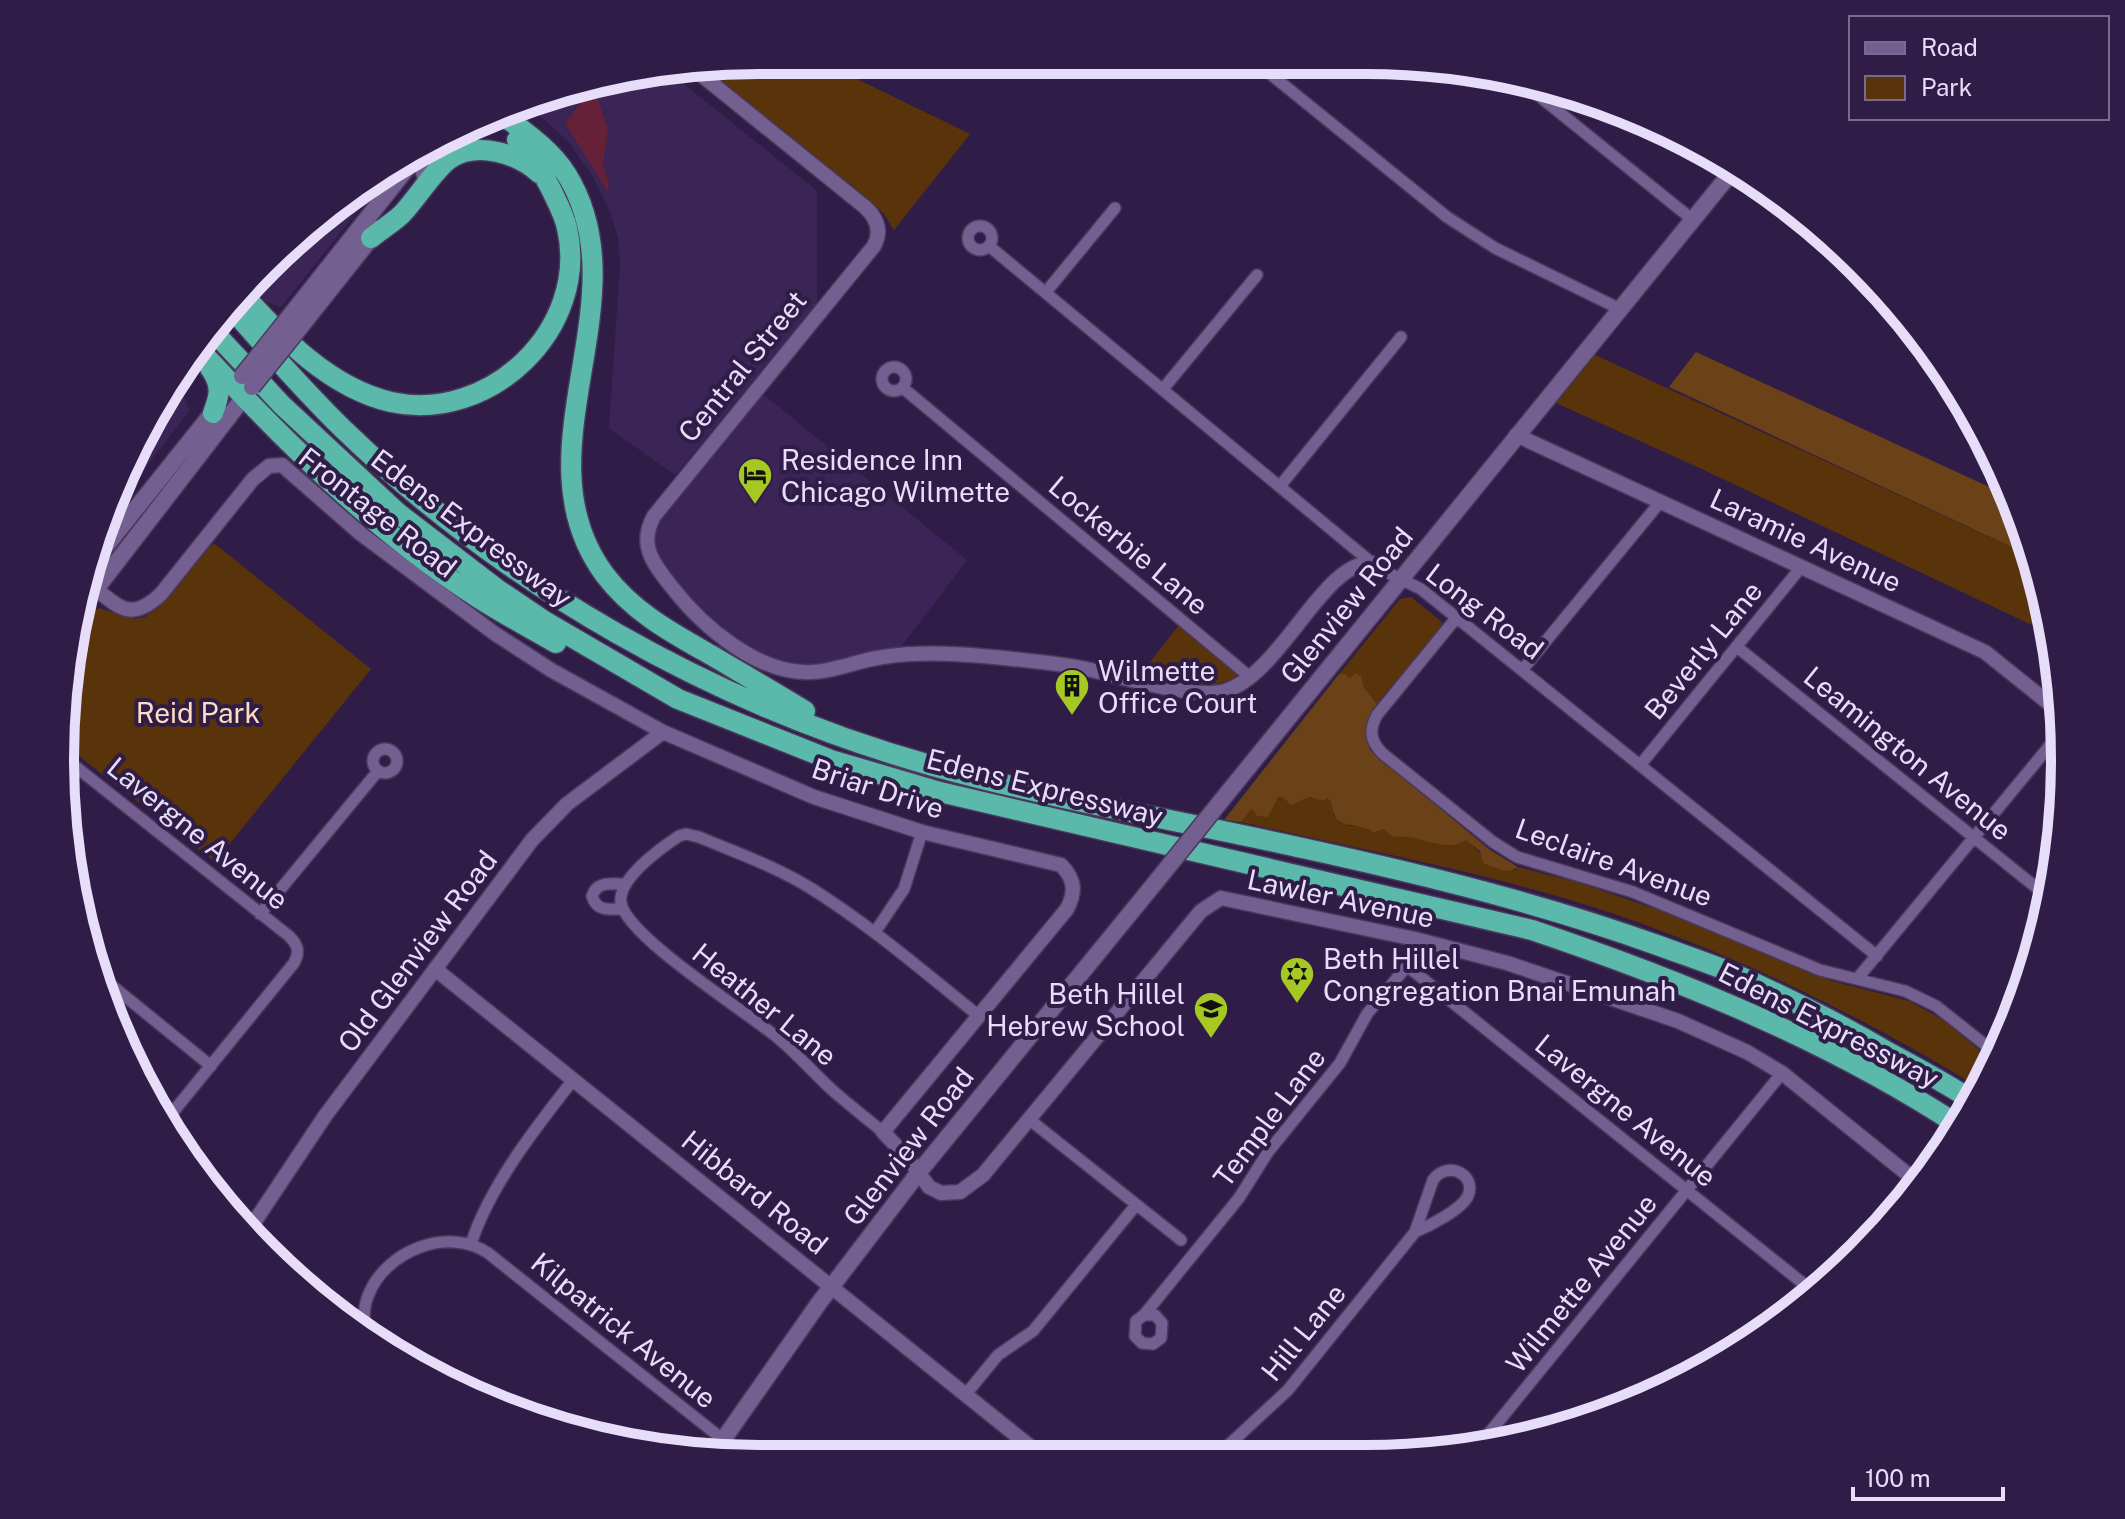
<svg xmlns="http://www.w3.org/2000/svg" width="2125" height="1519" viewBox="0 0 2125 1519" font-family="'Public Sans',sans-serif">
  <rect width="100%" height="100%" fill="#301d47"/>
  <!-- built -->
  <path fill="#3b2556" d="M669,72L817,191V303L675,475L609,428L620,265L618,238L610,212L593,177L569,142L529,106L578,84Z
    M392,168L281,307L265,301L251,283L371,178Z
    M179,380L189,411L114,509L132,451Z
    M763,394L967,560L900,648L865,653L820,665L799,666L786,663L760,652L728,632L685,592L657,552L655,537L660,520Z"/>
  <!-- green -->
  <path fill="#593309" d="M760,60H818L970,134L894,230L884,214L867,198L704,67Z
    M1593,354L2033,557L2051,634L1706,471L1554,402Z
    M215,544L371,669L215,862L66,746C66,705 57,631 99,608L134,619L145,617L162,603L204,548Z
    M1411,597L1442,622L1440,628L1377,704L1363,686L1362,677L1350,679L1346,674H1339L1400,599Z
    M1179,625L1239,675C1208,694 1173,682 1140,675Z
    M1278,797L1327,798L1331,801L1334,816L1351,826H1362L1374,833L1383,829C1397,834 1425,837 1435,844L1466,839L1496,869L1515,870L1518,867L1580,883L1676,916L1832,981L1909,1001L1942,1019L1995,1063L1981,1089C1859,1014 1731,952 1596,908C1480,871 1359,849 1241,822L1252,809L1255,811L1274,802Z"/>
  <!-- forest -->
  <path fill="#6b4218" d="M1696,352L2011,497L2028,535L2033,557L1669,387Z
    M1355,673L1362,677L1363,686L1377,704C1365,720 1363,734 1371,751L1490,850L1518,867C1505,876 1496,867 1483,863L1480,851L1466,840C1446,855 1419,833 1394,837L1383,829L1374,833C1354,818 1335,835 1331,801L1327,798L1323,801L1310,797L1291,805L1283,797H1278L1268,817L1257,816L1252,809L1241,822L1224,820L1339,674H1346L1350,679Z"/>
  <!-- water -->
  <path fill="#642138" d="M592,89L595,91L608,129L603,164L609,185L608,192L565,123Z"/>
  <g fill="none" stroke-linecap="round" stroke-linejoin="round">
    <defs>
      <path id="minor" d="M1253,60L1447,217L1495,248L1620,309
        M1518,79L1693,220
        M968 238a12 12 0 1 1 24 0a12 12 0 1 1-24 0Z
        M989,246L1378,568L1421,589L1877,956
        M1046,292L1115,208
        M882 379a12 12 0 1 1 24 0a12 12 0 1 1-24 0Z
        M903,388L1250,677
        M1163,389L1257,275
        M1280,486L1401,337
        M1457,617L1377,715C1369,730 1370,740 1382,753L1493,842L1517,857L1633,892L1820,970L1905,991L1936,1006L1998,1055
        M1737,647L2048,897
        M1523,669L1661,501
        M373 761a12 12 0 1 1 24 0a12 12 0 1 1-24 0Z
        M66,759L289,936C298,945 300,952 294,963L169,1117
        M1641,764L1802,566
        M623,909C609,909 597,912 592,896C597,881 611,884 625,884
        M260,914L378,771
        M875,932L904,889L922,832
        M1407,966L1815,1293
        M100,976L211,1066
        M1857,979L2061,732
        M1030,1120L1181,1240
        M883,1132C866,1118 848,1104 831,1089C813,1072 797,1054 778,1038C747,1012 627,937 621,903C617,879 661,848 679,836L686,834L699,837C737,853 777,867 812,889C871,926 924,972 979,1016
        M231,1217L248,1231
        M471,1244C489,1187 536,1127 573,1080
        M1780,1314L1805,1285
        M1144,1315H1155L1162,1323L1161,1338L1153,1344L1142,1343L1135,1336L1136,1321L1144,1315L1239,1198L1268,1152L1340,1063L1367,1014L1407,966L1415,939
        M365,1334C364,1321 363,1308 368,1296C385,1251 447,1226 488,1253L745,1457
        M966,1394L998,1355L1033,1331L1136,1205
        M1477,1448L1782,1073
        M1219,1454L1288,1390L1415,1232L1433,1180C1447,1160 1477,1174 1468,1196C1461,1210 1429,1226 1415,1232"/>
      <path id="tertiary" d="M694,69L865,207C877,218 882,231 874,246L654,516C638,545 653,563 671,586C702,626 758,675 812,672C836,671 859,660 883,657C923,651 964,654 1004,658C1030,661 1056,663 1082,668C1116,675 1195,700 1225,691C1282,673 1323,561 1372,563
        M1516,435L1985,652L2061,713
        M91,585C119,607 130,623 161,594L253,479L269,466L282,465L361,534L494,633L551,670L663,732L814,797L922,832L1061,865C1075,879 1076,892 1067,909L883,1132L908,1158L929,1187L941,1193L960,1192L983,1175L1201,911L1221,898L1415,939L1507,963L1678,1021L1747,1052L1782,1073L1921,1185
        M435,969L1042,1456
        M247,1233L325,1116L532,840L567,804L663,732"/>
      <path id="secondary" d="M424,173L448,143
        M289,317L415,158
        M298,330L379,228
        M102,551L218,406
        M86,602L251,388
        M1221,801L1734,169
        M711,1457L819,1303L919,1172L1155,883"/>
      <path id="motorway" d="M505,117C528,134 552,151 567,175C644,301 514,453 605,575C633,612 672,633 711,655C743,674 774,692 805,711
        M371,238C381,230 392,223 401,215C416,200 435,168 451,158C478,141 518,154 539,173
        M241,292C281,337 330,388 391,402C489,424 590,329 567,228C564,214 557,202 551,189C541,171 533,153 517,140
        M229,306C266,347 302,389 342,428C505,586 715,705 933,766C1056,800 1182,821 1307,849C1425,875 1543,904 1657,945C1681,954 1706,962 1730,972C1784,996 1837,1022 1888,1052C1917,1068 1946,1083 1973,1101
        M212,330L282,405L398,513L497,589L546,622L678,699L831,760L940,792L1532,930C1680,980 1826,1039 1958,1125
        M199,349C282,439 373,530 477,597C502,613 529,628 556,643
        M210,368C222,385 220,395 213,413"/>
    </defs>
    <!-- minor casing -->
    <use href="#minor" stroke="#4a385d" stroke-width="14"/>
    <!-- tertiary casing -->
    <use href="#tertiary" stroke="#4a385d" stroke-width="17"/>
    <!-- secondary casing -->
    <use href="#secondary" stroke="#4a385d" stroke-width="19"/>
    <!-- motorway casing -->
    <use href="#motorway" stroke="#4a385d" stroke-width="23"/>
    <!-- minor -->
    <use href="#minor" stroke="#736090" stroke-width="11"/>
    <!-- tertiary -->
    <use href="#tertiary" stroke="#736090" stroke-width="14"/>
    <!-- secondary -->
    <use href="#secondary" stroke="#736090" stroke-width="16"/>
    <!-- motorway -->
    <use href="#motorway" stroke="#5ab9aa" stroke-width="20"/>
    <defs>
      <path id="secondary-bridge" d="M242,376L289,317
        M252,387L298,330
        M1155,883L1221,801"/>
    </defs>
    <!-- secondary-bridge casing -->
    <use href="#secondary-bridge" stroke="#4a385d" stroke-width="19" stroke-linecap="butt"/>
    <!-- secondary-bridge -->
    <use href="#secondary-bridge" stroke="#736090" stroke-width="16"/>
  </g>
  <!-- icons -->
  <defs>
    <symbol id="hotel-pin" viewBox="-11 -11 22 30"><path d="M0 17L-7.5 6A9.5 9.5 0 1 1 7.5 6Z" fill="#a5c823" stroke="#301d47"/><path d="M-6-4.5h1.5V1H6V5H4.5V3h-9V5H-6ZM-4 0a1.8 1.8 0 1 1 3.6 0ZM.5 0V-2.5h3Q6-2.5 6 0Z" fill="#111"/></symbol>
    <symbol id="building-pin" viewBox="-11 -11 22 30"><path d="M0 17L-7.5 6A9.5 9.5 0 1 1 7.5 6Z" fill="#a5c823" stroke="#301d47"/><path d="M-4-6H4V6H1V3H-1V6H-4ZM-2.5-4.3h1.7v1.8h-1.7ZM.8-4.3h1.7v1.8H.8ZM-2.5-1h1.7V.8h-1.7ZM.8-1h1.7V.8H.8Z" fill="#111"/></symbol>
    <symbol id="synagogue-pin" viewBox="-11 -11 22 30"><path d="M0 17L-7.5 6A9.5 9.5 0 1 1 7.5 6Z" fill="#a5c823" stroke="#301d47"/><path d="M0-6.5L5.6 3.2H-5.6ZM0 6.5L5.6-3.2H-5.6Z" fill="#111"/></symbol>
    <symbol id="school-pin" viewBox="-11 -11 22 30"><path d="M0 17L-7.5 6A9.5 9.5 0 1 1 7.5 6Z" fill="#a5c823" stroke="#301d47"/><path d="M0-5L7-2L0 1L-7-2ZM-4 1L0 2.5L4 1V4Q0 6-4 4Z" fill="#111"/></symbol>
  </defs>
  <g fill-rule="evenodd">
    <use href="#hotel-pin" x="735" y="455" width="40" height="54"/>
    <use href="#building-pin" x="1052" y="666" width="40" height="54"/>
    <use href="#synagogue-pin" x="1277" y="954" width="40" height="54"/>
    <use href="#school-pin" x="1191" y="989" width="40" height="54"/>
  </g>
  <g text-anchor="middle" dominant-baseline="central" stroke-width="8" stroke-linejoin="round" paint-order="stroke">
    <!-- street labels -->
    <g font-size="28" fill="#e7ddf9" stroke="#301d47">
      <text transform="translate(742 366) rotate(-51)">Central Street</text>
      <text transform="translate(378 512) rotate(38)">Frontage Road</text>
      <text transform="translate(472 528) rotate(37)">Edens Expressway</text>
      <text transform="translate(1806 540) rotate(25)">Laramie Avenue</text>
      <text transform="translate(1129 545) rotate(40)">Lockerbie Lane</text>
      <text transform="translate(1346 605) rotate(-51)">Glenview Road</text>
      <text transform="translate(1485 611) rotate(37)">Long Road</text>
      <text transform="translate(1703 650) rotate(-51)">Beverly Lane</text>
      <text transform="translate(1908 753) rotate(39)">Leamington Avenue</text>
      <text transform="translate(1045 787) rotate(14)">Edens Expressway</text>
      <text transform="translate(878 788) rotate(18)">Briar Drive</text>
      <text transform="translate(198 833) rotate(39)">Lavergne Avenue</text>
      <text transform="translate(1614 862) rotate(20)">Leclaire Avenue</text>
      <text transform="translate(1341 898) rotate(12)">Lawler Avenue</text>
      <text transform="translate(417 951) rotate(-53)">Old Glenview Road</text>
      <text transform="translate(765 1004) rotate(39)">Heather Lane</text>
      <text transform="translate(1829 1025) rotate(27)">Edens Expressway</text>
      <text transform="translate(1626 1110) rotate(39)">Lavergne Avenue</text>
      <text transform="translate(1269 1117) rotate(-53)">Temple Lane</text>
      <text transform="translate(908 1146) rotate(-52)">Glenview Road</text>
      <text transform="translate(755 1192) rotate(39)">Hibbard Road</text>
      <text transform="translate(1581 1283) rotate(-51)">Wilmette Avenue</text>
      <text transform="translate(624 1330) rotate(39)">Kilpatrick Avenue</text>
      <text transform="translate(1303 1332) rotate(-51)">Hill Lane</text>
    </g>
    <!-- poi labels -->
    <g font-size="28" fill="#e7ddf9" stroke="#301d47" text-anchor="start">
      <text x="781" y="459">Residence Inn<tspan x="781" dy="32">Chicago Wilmette</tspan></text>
      <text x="1098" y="670">Wilmette<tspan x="1098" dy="32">Office Court</tspan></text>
      <text x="1323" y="958">Beth Hillel<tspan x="1323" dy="32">Congregation Bnai Emunah</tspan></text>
      <text x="1185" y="993" text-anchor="end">Beth Hillel<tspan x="1185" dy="32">Hebrew School</tspan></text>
    </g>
    <!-- park labels -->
    <g font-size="28" fill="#fddcc0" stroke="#301d47">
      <text x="198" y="712">Reid Park</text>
    </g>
  </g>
  <!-- crop -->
  <path d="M0 0H2125V1519H0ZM759 74H1366A685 685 0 0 1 2051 759V760A685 685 0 0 1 1366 1445H759A685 685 0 0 1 74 760V759A685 685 0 0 1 759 74Z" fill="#301d47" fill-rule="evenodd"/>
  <path fill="none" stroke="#e7ddf9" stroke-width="10" d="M759 74H1366A685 685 0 0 1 2051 759V760A685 685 0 0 1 1366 1445H759A685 685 0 0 1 74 760V759A685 685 0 0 1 759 74Z"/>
  <!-- legend -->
  <rect x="1849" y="16" width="260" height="104" fill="#301d47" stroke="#796a8e" stroke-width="2"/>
  <rect x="1865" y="42" width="40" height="12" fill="#736090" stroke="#796a8e" stroke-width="2"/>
  <text x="1921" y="56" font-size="24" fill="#e7ddf9">Road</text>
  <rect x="1865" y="76" width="40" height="24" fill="#593309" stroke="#796a8e" stroke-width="2"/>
  <text x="1921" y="96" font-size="24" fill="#e7ddf9">Park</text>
  <!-- scale -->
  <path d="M1853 1487v12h150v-12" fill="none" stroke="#e7ddf9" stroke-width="4"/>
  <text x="1865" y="1487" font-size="24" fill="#e7ddf9" stroke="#301d47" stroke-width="6" paint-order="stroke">100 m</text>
</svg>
